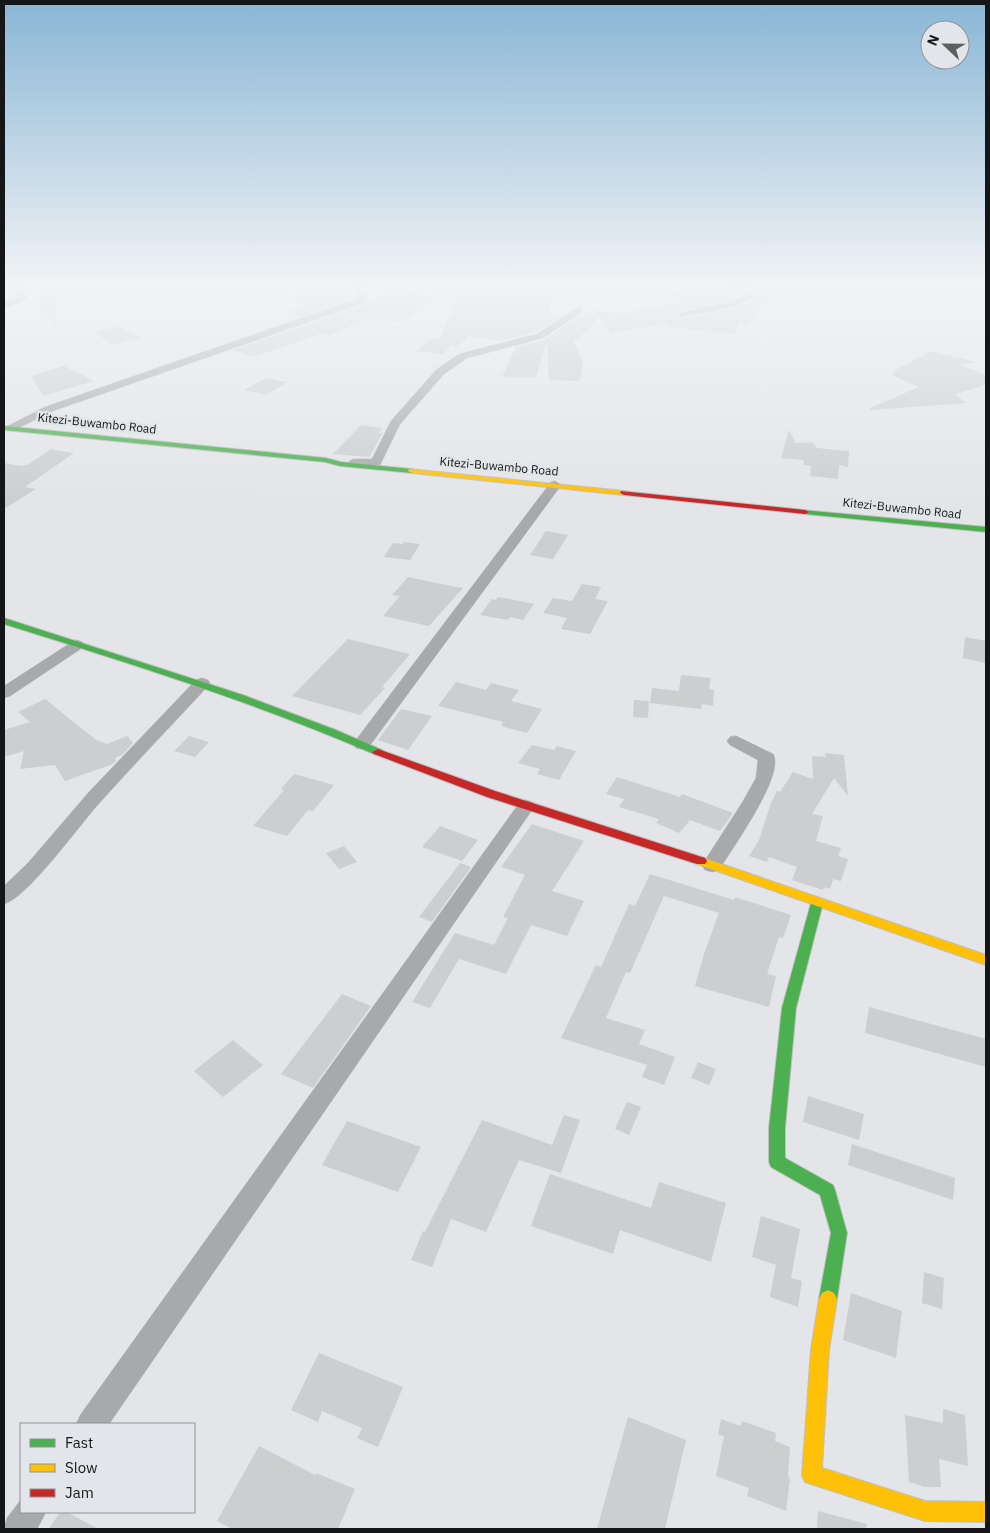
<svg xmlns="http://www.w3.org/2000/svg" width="990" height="1533" viewBox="0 0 990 1533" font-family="'IBM Plex Sans',sans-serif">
  <rect width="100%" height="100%" fill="#e3e5e8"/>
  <!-- building -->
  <path fill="#ccced0" d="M334,285H352L354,291L352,298L300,317L288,312L301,308L294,292L321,289L320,286Z
    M483,285H593L594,288L547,304H549L554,321L536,332L501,341L468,336L458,346L451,345L443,354L416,351L432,338L440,339L461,286L483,287Z
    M705,285L723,291L724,288L736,292L740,295L729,300L680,311L679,318L737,308L754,299V296L749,289L754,285H811L812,290L763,303L748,324L739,322L736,334L669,327L665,324L611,333L599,317L577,340L574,341L583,363L580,381L549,380L547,341L536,378L502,377L516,347L544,340L576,318L595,313L593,310L622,314L680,301L669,295Z
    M400,289L434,298L403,322L368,318L328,336L320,334L253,357L233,350L367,304L369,300Z
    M60,290L57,303L55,325L43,311L39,312L38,291Z
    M119,327L142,337L114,345L93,332Z
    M931,351L975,362L960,365L986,375V385L955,394L966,403L870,410V408L919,387L891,375L896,373L892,372Z
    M64,366L94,381L43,396L31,376Z
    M266,378L287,382L266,395L244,390Z
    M361,425L383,428L378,433H383L369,457L333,454Z
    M789,430L796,443L813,442L817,448L849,451L848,467L839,465L838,479L810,476L811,466L803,465L804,460L781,458Z
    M51,449L74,453L25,487L36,489L4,509V463L22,466L29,464Z
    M546,531L568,535L553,559L530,555Z
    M404,542L420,544L410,560L384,557L393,543L403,544Z
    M408,577L446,585L463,588L429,626L383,616L400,596L392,595Z
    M582,584L601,587L595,599L608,601L590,634L561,629L567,618L543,613L553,598L572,601Z
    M498,597L520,601L534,604L523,620L510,617L508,620L480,615L492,599L496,600Z
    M965,637L986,641V663L963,658Z
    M348,639L410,654L382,687L385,688L360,715L292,696Z
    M681,675L711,678L709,689L714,690L713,706L702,704L701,709L650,703L652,688L679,691Z
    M456,682L486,690L491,683L519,690L511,701L542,709L527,733L501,726L503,722L438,706Z
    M45,699L96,740L107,744L127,736L133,743L122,755L115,758L116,761L113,764L65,781L55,765L20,769L24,751L4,757V730L30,722L18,712Z
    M634,700L649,701L648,718L633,717Z
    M401,709L432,716L408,750L378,740Z
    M189,736L209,742L195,757L174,751Z
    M532,745L554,750L557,746L576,751L559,780L537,774L540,769L518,763Z
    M825,753L844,755L848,796L834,778L812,814L823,816L816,841L841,848L838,856L848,859L841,881L833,879L830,889L824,887L823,890L792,880L797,867L769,857L767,862L749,856L759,840L771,803L777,791L780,792L793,772L813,779L812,756L826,757Z
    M294,774L334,785L313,811L308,810L287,836L253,826L284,790L281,789Z
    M617,777L680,797L682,794L733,813L720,831L690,820L679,833L656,823L659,819L619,807L624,799L606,794Z
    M532,824L584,841L552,891L584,901L567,936L531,925L506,974L459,959L430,1008L412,1002L455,933L494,945L508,918L503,917L525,875L501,867Z
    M440,826L478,840L462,861L422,847Z
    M344,846L357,862L339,869L326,853Z
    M460,863L471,867L432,922L419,917Z
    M650,874L734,900L735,897L791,915L783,938L779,937L767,974L776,976L769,1007L695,986L704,954L719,913L664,896L630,973L626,972L606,1018L645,1030L639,1044L675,1057L664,1085L642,1077L647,1065L561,1038L596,965L601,967L629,904L635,906Z
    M342,994L371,1006L313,1088L281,1074Z
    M869,1007L986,1039V1067L865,1033Z
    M233,1040L263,1065L223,1097L194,1071Z
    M698,1062L716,1069L709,1085L691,1078Z
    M808,1096L864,1114L859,1140L803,1122Z
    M627,1102L641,1107L629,1135L615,1129Z
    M564,1115L580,1120L561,1173L519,1160L486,1232L451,1219L432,1267L411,1260L423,1231L425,1232L482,1120L552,1145Z
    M347,1121L421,1147L398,1192L322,1165Z
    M852,1144L955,1178L953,1200L848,1165Z
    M550,1174L651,1208L659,1182L726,1203L711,1262L620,1230L613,1254L531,1226Z
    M761,1216L800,1229L791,1278L802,1281L798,1307L770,1297L776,1265L752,1257Z
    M924,1272L944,1278L942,1309L922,1303Z
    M851,1293L902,1311L896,1358L843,1340Z
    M319,1353L403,1387L378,1447L357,1438L362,1428L322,1411L318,1422L291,1410Z
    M943,1409L965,1415L968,1466L939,1459L941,1487H925L909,1482L905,1415L943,1423Z
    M628,1417L686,1440L665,1529H597Z
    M721,1419L741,1426L742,1421L776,1433L775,1441L790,1447L788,1475L790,1480L786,1511L747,1496L749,1488L716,1476L724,1436L718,1435Z
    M259,1446L315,1475L316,1473L355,1489L338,1529H232L217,1521Z
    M818,1511L867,1524L866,1529H817Z
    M60,1512H67L98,1529H49Z"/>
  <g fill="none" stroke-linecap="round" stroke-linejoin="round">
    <defs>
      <path id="street" d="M11,285H19L18,287L28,298L4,309V303L18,297L10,287Z
        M354,285H362L368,296L366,302L53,411L14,430L10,431L4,428L45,407L359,298Z
        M719,285H752L746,289L753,297L736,306L680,317V313L730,302L743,296L737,290Z
        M579,307L582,308V312L543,338L467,358L444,374L400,424L380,465L353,467L347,463L353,459H372L391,421L436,370L459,354L537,334Z
        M555,481L561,485L559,488L368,748L362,749L356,748L353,744L356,740L551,482Z
        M77,640L82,642L85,645L82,648L10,696L4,698V686L72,642Z
        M202,678L208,680L210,683L208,686C173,724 137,761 103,799C82,821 29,897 4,904V886L28,863L89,792L196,680Z
        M736,736L773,754C786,774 731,850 719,870L712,872L705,870L702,865L742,803L756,778L758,760L730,745L727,741L730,737Z
        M526,800L532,802L535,806L532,810L109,1424H76L81,1414L520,802Z
        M21,1500V1512H46L37,1529H4L7,1518Z"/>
      <path id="fast" d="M4,426L326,458L341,462L412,469L416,471L412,473L340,466L325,462L4,430Z
        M802,510L986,527V532L805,514L801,512Z
        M4,618L243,695L336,730L382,750L384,752L378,755L374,754C254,702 129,663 4,624Z
        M817,898L822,900L823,903L796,1008L785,1128V1158L833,1185L835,1190L847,1233L837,1299L834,1305L828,1308L822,1305L819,1299L831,1233L820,1195L771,1167L769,1162V1128L782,1008L811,903L812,900Z"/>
      <path id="slow" d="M409,469L624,491L628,493L624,495L412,473L408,471Z
        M701,857L986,955V965L697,864L695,861L697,858Z
        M828,1290L834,1293L837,1299L829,1350L822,1468L925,1501L986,1502V1522L925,1521L805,1482L802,1475L811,1350L819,1299L822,1293Z"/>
      <path id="jam" d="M621,491L805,510L809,512L805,514L624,495L620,493Z
        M378,749L495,791L705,858L707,861L705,864H697L487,797L374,754L372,752Z"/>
    </defs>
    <!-- street casing -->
    <use href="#street" stroke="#bfc0c2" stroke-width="1"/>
    <!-- fast casing -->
    <use href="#fast" stroke="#bfc0c2" stroke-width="2"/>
    <!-- slow casing -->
    <use href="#slow" stroke="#bfc0c2" stroke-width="2"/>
    <!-- jam casing -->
    <use href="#jam" stroke="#bfc0c2" stroke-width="2"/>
    <!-- street -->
    <use href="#street" fill="#a8a9aa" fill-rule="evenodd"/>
    <!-- fast -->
    <use href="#fast" fill="#4caf50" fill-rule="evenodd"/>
    <!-- slow -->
    <use href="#slow" fill="#ffc107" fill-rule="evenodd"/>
    <!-- jam -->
    <use href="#jam" fill="#c62828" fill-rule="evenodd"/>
  </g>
  <!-- sky -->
  <linearGradient id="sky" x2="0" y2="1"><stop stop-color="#89b6d6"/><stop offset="0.57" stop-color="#f2f3f5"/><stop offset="1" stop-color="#f2f3f5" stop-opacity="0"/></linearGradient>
  <rect width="990" height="500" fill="url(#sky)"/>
  <g text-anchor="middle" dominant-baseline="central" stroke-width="5" stroke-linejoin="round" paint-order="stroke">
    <!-- far-street labels -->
    <g font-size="12" fill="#151617" stroke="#e2e5e9">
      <text transform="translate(97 423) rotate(6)">Kitezi-Buwambo Road</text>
      <text transform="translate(499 466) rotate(5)">Kitezi-Buwambo Road</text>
      <text transform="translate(902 508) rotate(6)">Kitezi-Buwambo Road</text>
    </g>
  </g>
  <!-- border -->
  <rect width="990" height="1533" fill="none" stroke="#151617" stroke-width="10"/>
  <!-- legend -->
  <rect x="20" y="1423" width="175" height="90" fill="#e2e5e9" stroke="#909295"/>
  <rect x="30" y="1439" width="25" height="8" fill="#4caf50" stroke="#909295"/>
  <text x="65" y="1448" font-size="15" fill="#151617">Fast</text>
  <rect x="30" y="1464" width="25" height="8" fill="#ffc107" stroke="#909295"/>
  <text x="65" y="1473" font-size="15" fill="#151617">Slow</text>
  <rect x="30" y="1489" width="25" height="8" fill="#c62828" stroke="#909295"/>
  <text x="65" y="1498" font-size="15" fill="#151617">Jam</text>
  <!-- north arrow -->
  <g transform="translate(945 45) rotate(292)"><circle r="24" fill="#e2e5e9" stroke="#909295"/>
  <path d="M0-4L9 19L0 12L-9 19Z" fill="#5d5e60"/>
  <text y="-8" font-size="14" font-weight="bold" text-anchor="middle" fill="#151617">N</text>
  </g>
</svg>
